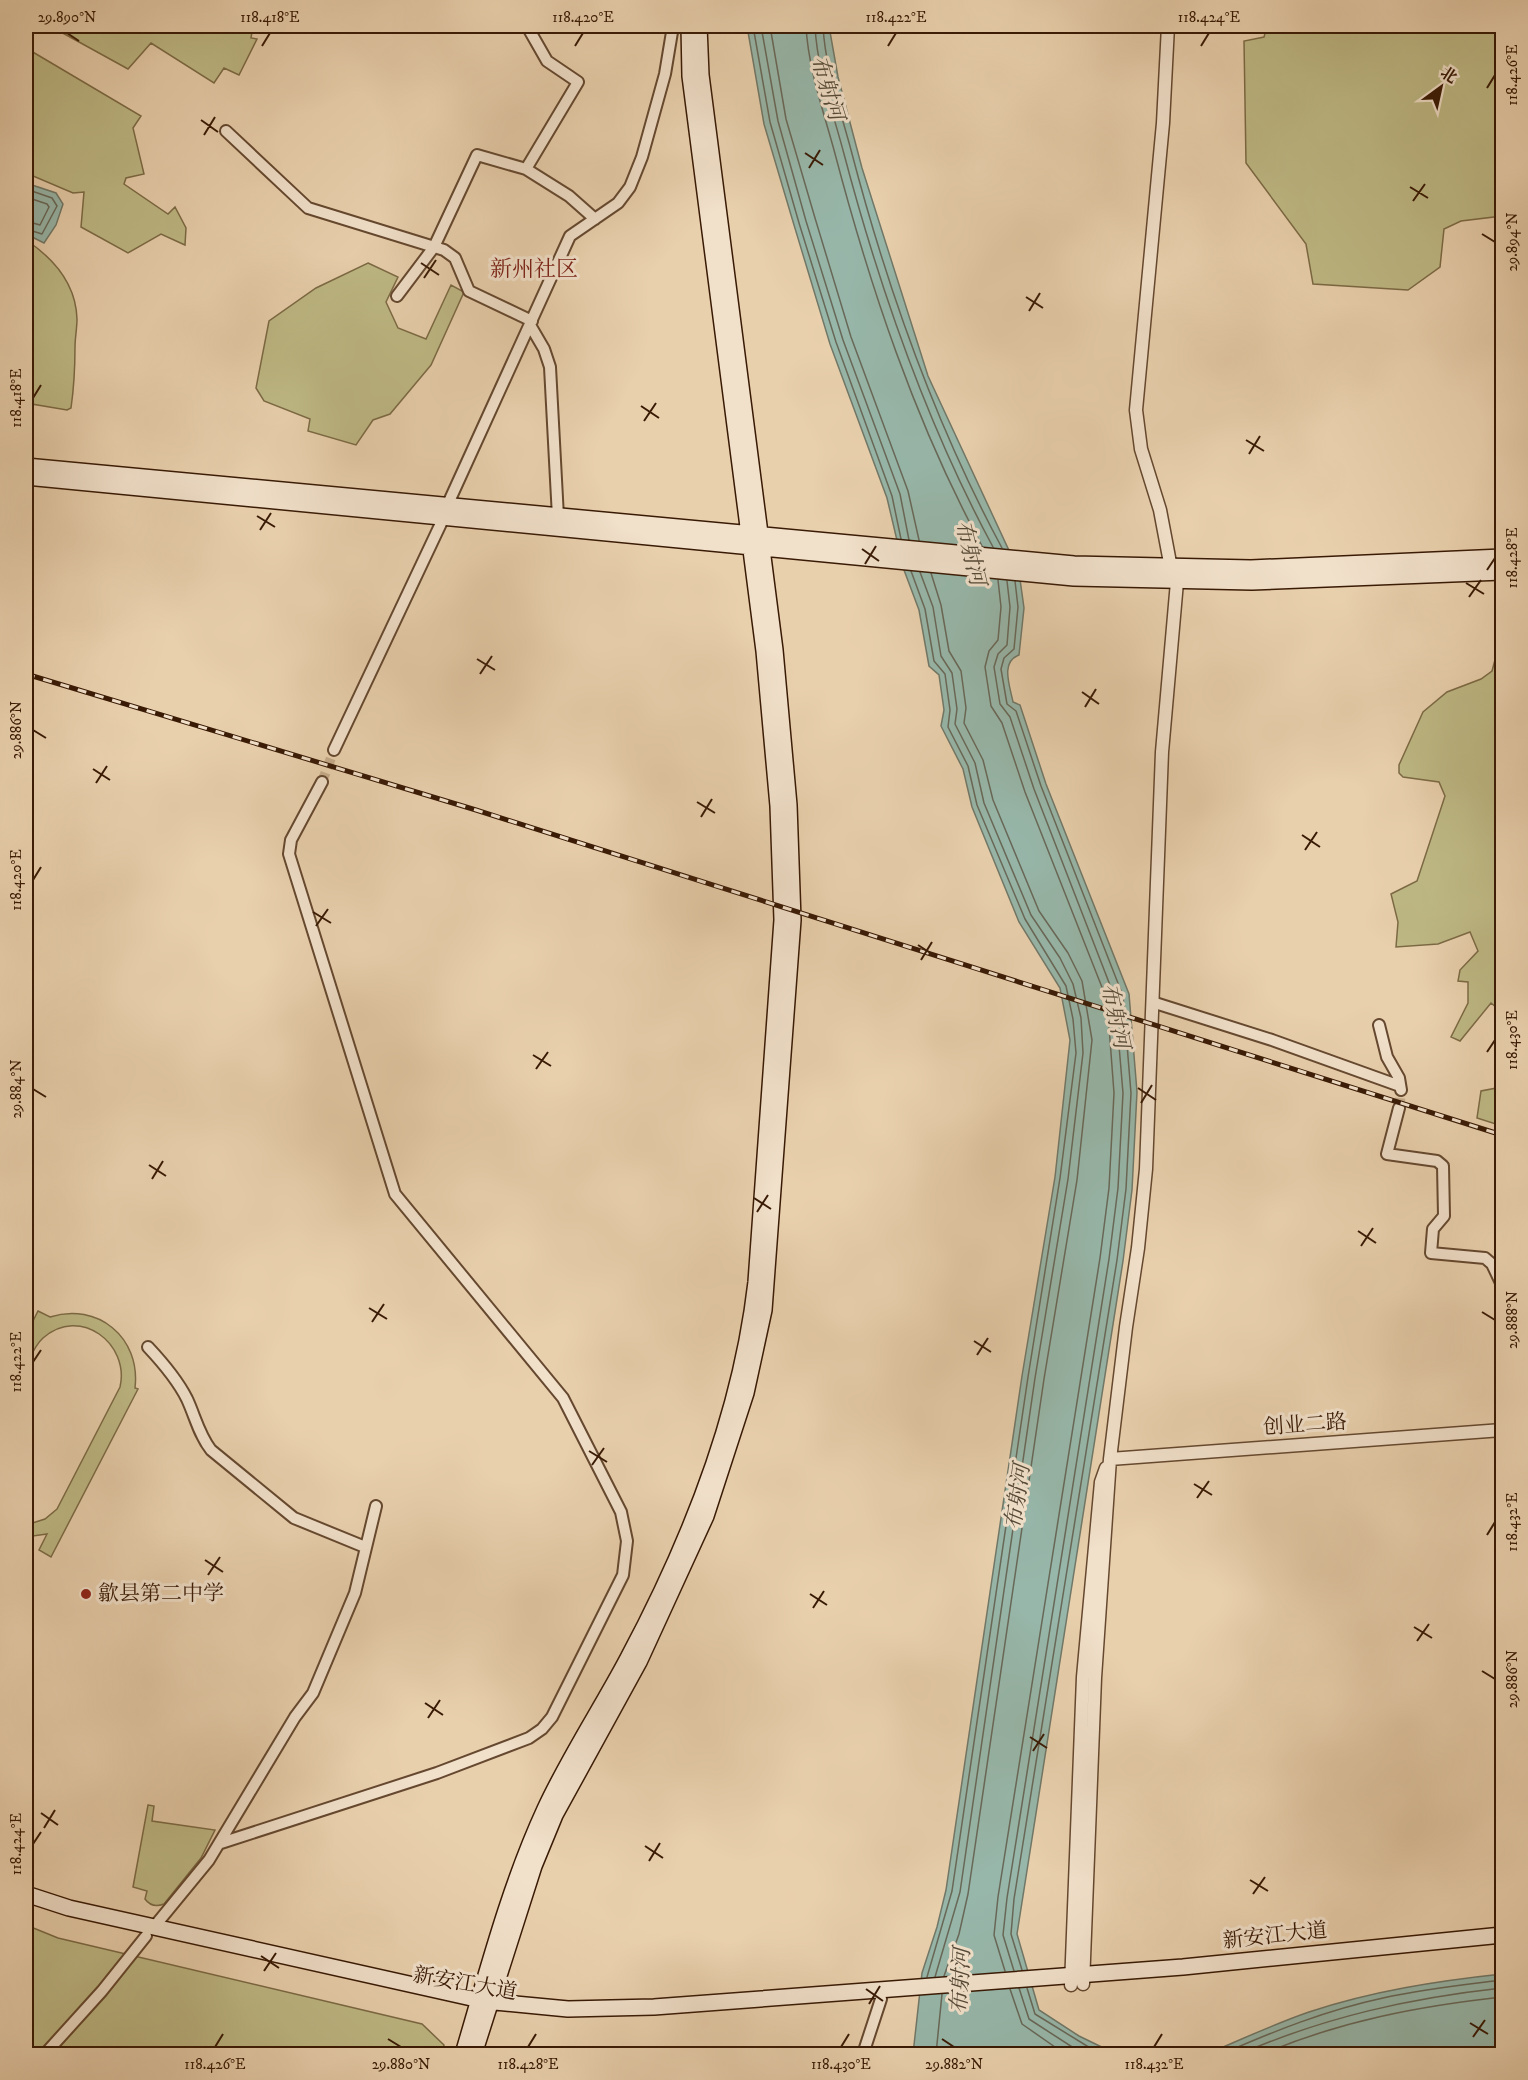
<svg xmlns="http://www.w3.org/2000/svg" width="1528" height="2080" viewBox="0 0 1528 2080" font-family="'IM FELL DW Pica','Noto Serif SC',serif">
  <rect width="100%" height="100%" fill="#e9d0ad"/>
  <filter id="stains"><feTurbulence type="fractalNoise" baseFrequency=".00333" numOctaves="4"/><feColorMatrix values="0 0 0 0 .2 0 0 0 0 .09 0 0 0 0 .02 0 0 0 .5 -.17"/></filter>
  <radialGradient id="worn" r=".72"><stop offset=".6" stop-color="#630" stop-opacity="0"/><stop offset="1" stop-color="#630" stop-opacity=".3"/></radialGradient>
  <!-- green -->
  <path fill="#beb985" stroke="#7c6a45" stroke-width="1.5" d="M50,26H253L251,38L257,39L239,75L224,68L214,83L151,43L128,69Z
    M1267,26H1502V216L1461,221L1444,229L1440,267L1408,290L1313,284L1306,244L1246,163L1244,41L1264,37Z
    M26,48L141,116L133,128L144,174L126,178L124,184L168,214L175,207L186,228L185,245L161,234L128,253L81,227L84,192L73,193L26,173Z
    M26,240C53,258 76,284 77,319C77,328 75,338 75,347C75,368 74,387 71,408L67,410L26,403Z
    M368,263L398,277L386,302L398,328L426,339L451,285L464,292L431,365L390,414L373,420L356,445L308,431L310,419L264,401L256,388L269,321L316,288Z
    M1502,634V1012L1491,1003L1460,1041L1451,1037L1468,1003V982L1458,981L1460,970L1478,951L1470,932L1438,944L1396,947L1398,922L1391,894L1417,881L1445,796L1439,782L1403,777L1399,773V765L1423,712L1447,692L1481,679L1492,671Z
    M1502,1087V1126L1477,1118L1481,1091Z
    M38,1311L50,1317C97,1302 141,1337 135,1388L138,1389L51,1557L39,1550L47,1534L26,1537V1525L45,1519L57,1509L120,1387C130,1344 80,1305 43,1338C35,1345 31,1356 26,1366V1335Z
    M148,1805L154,1806L152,1821L215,1830L201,1858L164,1904C156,1907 150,1906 145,1899L147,1891L133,1887Z
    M26,1925L58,1938L422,2024L444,2045L442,2054H26Z"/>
  <!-- water -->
  <path fill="#97b7aa" stroke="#717868" stroke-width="1.5" d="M747,26H829L838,77L862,168L928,376L1019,572L1024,608L1019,655C1000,662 1010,686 1013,702L1020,705L1046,784L1129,994L1137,1092L1132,1190L1123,1261L1017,1934L1039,2010L1079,2036L1116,2054H913L922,1973L937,1927L946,1890L1022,1376L1055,1177L1070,1040L1060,988L1019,922L972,807L963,769L941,726L944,710L939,675L929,666L919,610L904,570L887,498L830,344L794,225L764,124Z
    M26,183L56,193L63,204L56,225L44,243L26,234Z
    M1502,1974V2054H1207C1240,2040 1274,2024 1309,2012C1372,1991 1437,1981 1502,1974Z"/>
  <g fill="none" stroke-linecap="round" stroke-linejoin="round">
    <!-- shore -->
    <path stroke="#686858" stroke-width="1.5" d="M753,26L770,122L799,223L836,342L892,496L901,539
      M761,26L778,121L806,221L843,340L900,494L909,540
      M770,26L786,119L815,218L851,337L908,491L919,540
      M806,26C808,67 823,110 834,150C870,287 915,422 982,546
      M815,26C817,69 833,112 844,154C880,290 926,423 993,547
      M823,26C825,67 840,109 851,150C887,288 934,422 1002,548
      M26,189L52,198L57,206L42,234L26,229
      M26,197L47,204L49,207L40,225L26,221
      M911,571L925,609L934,661L945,674L950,710L948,727L968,766L977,805L1025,919L1066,986L1073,1019L1076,1053L1060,1178L1028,1377L952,1891L927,1977
      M920,572L933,607L941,656L952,673L957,709L955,724L975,763L984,803L1031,915L1060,958L1073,984L1081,1018L1083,1053L1068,1179L1035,1378L960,1892L935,1977
      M931,573L941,605L949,651L961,671L966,708L964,723L983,760L993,800L1039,911L1068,953L1082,981L1092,1040L1077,1180L1044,1379L968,1894L959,1934L944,1976
      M998,580L1001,607L998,640L989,651L985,667L991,706L1002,723L1025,792L1107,1000L1114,1093L1109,1188L1100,1258L998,1897L994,1935L1005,1971
      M1007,581L1010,607L1007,645L998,654L994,667L1000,704L1010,717L1034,789L1115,998L1123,1093L1118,1188L1109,1259L1007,1898L1003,1935L1014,1971
      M1015,581L1018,607L1014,649L1004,658L1001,669L1007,704L1016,711L1041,786L1123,996L1131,1093L1126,1189L1117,1260L1014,1899L1011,1934L1022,1970
      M1019,1988L1029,2019L1083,2054
      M1027,1988L1035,2014L1100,2054
      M1010,1989L1022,2024L1065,2054
      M936,2054L942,1994
      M1222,2054C1274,2031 1327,2010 1383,1998C1423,1989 1462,1985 1502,1980
      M1240,2054C1325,2017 1410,1998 1502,1988
      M1263,2054C1340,2021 1420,2006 1502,1997"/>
    <!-- minor-tunnel -->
    <path stroke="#c6ac8b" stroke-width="10" stroke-dasharray="10 5" stroke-linecap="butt" d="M322,782L334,750
      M1399,1108L1401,1093"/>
    <defs>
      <path id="minor" d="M527,26L547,61L578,82L526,169L569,196L595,219
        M226,131L308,208L444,250L455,258L469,291L532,321
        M397,296L434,247L477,155L526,169
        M530,325L544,349L550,367L558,517
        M447,506L570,236L618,203L630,187L642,157L665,74L673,26
        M334,750L444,517
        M1152,1002L1272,1040L1400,1086
        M1379,1025L1387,1057L1399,1078L1401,1090
        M1399,1108L1387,1154L1437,1161L1443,1166L1444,1216L1433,1229L1431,1253L1485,1258L1492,1264L1502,1285
        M148,1347C163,1363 177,1379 187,1399C195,1416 199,1435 211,1450L294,1518L365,1547
        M221,1843L437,1773L529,1738L542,1729L552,1717L623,1575L627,1541L621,1512L563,1398L395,1194L289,854L291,840L322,782
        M154,1927L209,1860L295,1717L313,1693L355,1593L376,1506
        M45,2054L102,1991L146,1936
        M863,2054L881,1999"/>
      <path id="tertiary" d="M1168,26L1163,123L1136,410L1141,449L1160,510L1171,568
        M1110,1459L1502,1430
        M1083,1984L1095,1678L1110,1459L1126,1327L1138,1248L1146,1169L1162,752L1177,582
        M1071,1985L1083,1677L1101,1482L1106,1468"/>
      <path id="secondary" d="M26,466L1074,564L1251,568L1502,557
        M26,477L1074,578L1252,582L1502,572
        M26,1894L69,1908L485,2001L568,2009L654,2007L1183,1967L1502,1935
        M463,2054C487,1973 509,1887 545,1809C569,1757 601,1709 628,1658C690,1542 741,1414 756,1282L782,920L778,806L764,651L690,76L689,26
        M474,2054L534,1866L555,1815L639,1662L706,1516L746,1393L764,1310L793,920L789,805L775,650L701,75L699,26"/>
    </defs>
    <!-- minor casing -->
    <use href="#minor" stroke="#65482f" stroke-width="14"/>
    <!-- tertiary casing -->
    <use href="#tertiary" stroke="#65482f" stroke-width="15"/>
    <!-- secondary casing -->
    <use href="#secondary" stroke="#391a05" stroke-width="18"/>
    <!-- minor -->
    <use href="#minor" stroke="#f1e0ca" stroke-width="10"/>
    <!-- tertiary -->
    <use href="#tertiary" stroke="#f1e0ca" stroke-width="12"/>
    <!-- secondary -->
    <use href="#secondary" stroke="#f1e0ca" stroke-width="15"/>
    <defs>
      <path id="rail" d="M26,674L476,810L1502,1135"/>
    </defs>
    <!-- rail casing -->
    <use href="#rail" stroke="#391a05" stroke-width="5"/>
    <!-- rail -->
    <use href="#rail" stroke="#f1e0ca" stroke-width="3" stroke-dasharray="9" stroke-linecap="butt"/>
  </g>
  <!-- ticks -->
  <path fill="none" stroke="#391a05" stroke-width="2" d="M67,33L79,41M262,46L270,33M575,46L583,33M888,46L896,33M1201,46L1209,33M1487,88L1495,75M201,120L218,132M204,135L215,117M805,153L823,165M809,168L820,150M1410,187L1428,198M1413,201L1425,184M1482,234L1495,242M421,263L439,275M424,278L436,260M1026,297L1043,308M1029,311L1040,293M33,398L41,385M641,406L659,418M644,421L656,403M1246,440L1264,451M1249,454L1260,436M257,516L275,527M260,530L271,513M862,549L879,561M865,564L876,546M1487,570L1495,558M1466,583L1484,594M1469,597L1481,580M477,659L495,670M480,674L492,656M1082,692L1099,704M1085,707L1096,689M33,730L46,738M93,769L110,780M96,783L107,766M697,802L715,813M701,817L712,799M1302,835L1320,847M1305,850L1317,832M33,880L41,867M313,912L331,923M316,926L328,909M918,945L935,956M921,960L932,942M1487,1052L1495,1040M533,1055L551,1066M536,1069L548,1052M1138,1088L1156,1100M33,1089L46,1097M1141,1103L1152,1085M149,1165L166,1176M152,1179L163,1161M754,1198L771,1209M757,1212L768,1195M1358,1231L1376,1243M1361,1246L1373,1228M369,1308L387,1319M1482,1312L1495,1320M372,1322L384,1304M974,1341L991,1352M977,1355L988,1338M33,1362L41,1350M589,1451L607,1462M592,1465L604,1448M1194,1484L1212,1495M1197,1498L1209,1481M1487,1535L1495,1522M205,1560L223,1572M208,1575L220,1557M810,1594L827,1605M813,1608L824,1591M1414,1627L1432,1638M1417,1641L1429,1624M1482,1671L1495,1679M425,1703L443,1715M428,1718L440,1700M1030,1737L1047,1748M1033,1751L1044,1734M41,1813L58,1825M44,1828L55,1810M33,1844L41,1832M645,1846L663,1858M649,1861L660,1843M1250,1880L1268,1891M1253,1894L1265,1877M261,1956L279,1968M264,1971L276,1953M866,1989L883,2001M869,2004L880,1986M1470,2023L1488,2034M1473,2037L1485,2020M388,2039L401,2047M942,2039L954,2047M215,2047L223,2034M528,2047L536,2034M841,2047L849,2034M1154,2047L1162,2034"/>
  <!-- markers -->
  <circle fill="#8f2418" stroke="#f1e0ca" stroke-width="2" cx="86" cy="1594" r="6"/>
  <g text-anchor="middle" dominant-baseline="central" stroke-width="6" stroke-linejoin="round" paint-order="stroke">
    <!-- street labels -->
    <g font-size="21" fill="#391a05" stroke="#f1e0ca">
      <text transform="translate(1305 1425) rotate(-4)">创业二路</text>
      <text transform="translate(1275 1936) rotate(-6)">新安江大道</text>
      <text transform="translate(465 1984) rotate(10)">新安江大道</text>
    </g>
    <!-- poi labels -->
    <g font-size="21" fill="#391a05" stroke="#f1e0ca" text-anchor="start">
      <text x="98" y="1594">歙县第二中学</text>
    </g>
    <!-- water labels -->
    <g font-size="22" font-style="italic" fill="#554937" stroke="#f1e0ca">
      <text transform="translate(827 88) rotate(73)">布射河</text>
      <text transform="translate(970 553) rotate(76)">布射河</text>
      <text transform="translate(1115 1016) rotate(78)">布射河</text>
      <text transform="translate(1018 1497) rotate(-82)">布射河</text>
      <text transform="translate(961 1981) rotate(-87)">布射河</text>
    </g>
    <!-- neighbourhood labels -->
    <g font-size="22" fill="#7a1f14" stroke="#f1e0ca">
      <text x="534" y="269">新州社区</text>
    </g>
  </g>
  <!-- margin -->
  <rect width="1528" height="2080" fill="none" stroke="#e9d0ad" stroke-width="66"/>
  <!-- north arrow -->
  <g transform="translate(1441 87) rotate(33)" stroke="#f1e0ca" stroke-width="4.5" paint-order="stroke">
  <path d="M0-4.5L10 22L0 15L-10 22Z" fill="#391a05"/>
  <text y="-9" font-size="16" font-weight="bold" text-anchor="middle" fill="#391a05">北</text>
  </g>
  <rect x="33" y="33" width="1462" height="2014" fill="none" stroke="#391a05" stroke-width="2"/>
  <g font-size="15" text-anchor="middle" fill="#391a05">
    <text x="67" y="22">29.890°N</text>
    <text x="270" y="22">118.418°E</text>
    <text x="583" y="22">118.420°E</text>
    <text x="896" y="22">118.422°E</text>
    <text x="1209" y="22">118.424°E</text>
    <text transform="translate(1512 75) rotate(-90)" y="5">118.426°E</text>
    <text transform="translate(1512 242) rotate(-90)" y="5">29.894°N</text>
    <text transform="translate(16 398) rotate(-90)" y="5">118.418°E</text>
    <text transform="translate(1512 558) rotate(-90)" y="5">118.428°E</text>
    <text transform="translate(16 730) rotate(-90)" y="5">29.886°N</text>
    <text transform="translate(16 880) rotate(-90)" y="5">118.420°E</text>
    <text transform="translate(1512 1040) rotate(-90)" y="5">118.430°E</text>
    <text transform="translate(16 1089) rotate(-90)" y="5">29.884°N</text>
    <text transform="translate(1512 1320) rotate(-90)" y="5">29.888°N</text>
    <text transform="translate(16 1362) rotate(-90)" y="5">118.422°E</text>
    <text transform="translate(1512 1522) rotate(-90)" y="5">118.432°E</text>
    <text transform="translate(1512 1679) rotate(-90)" y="5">29.886°N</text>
    <text transform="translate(16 1844) rotate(-90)" y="5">118.424°E</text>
    <text x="215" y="2069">118.426°E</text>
    <text x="401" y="2069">29.880°N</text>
    <text x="528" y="2069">118.428°E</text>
    <text x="841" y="2069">118.430°E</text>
    <text x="954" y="2069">29.882°N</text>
    <text x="1154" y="2069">118.432°E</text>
  </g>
  <rect width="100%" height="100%" filter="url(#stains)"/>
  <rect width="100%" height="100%" fill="url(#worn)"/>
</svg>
